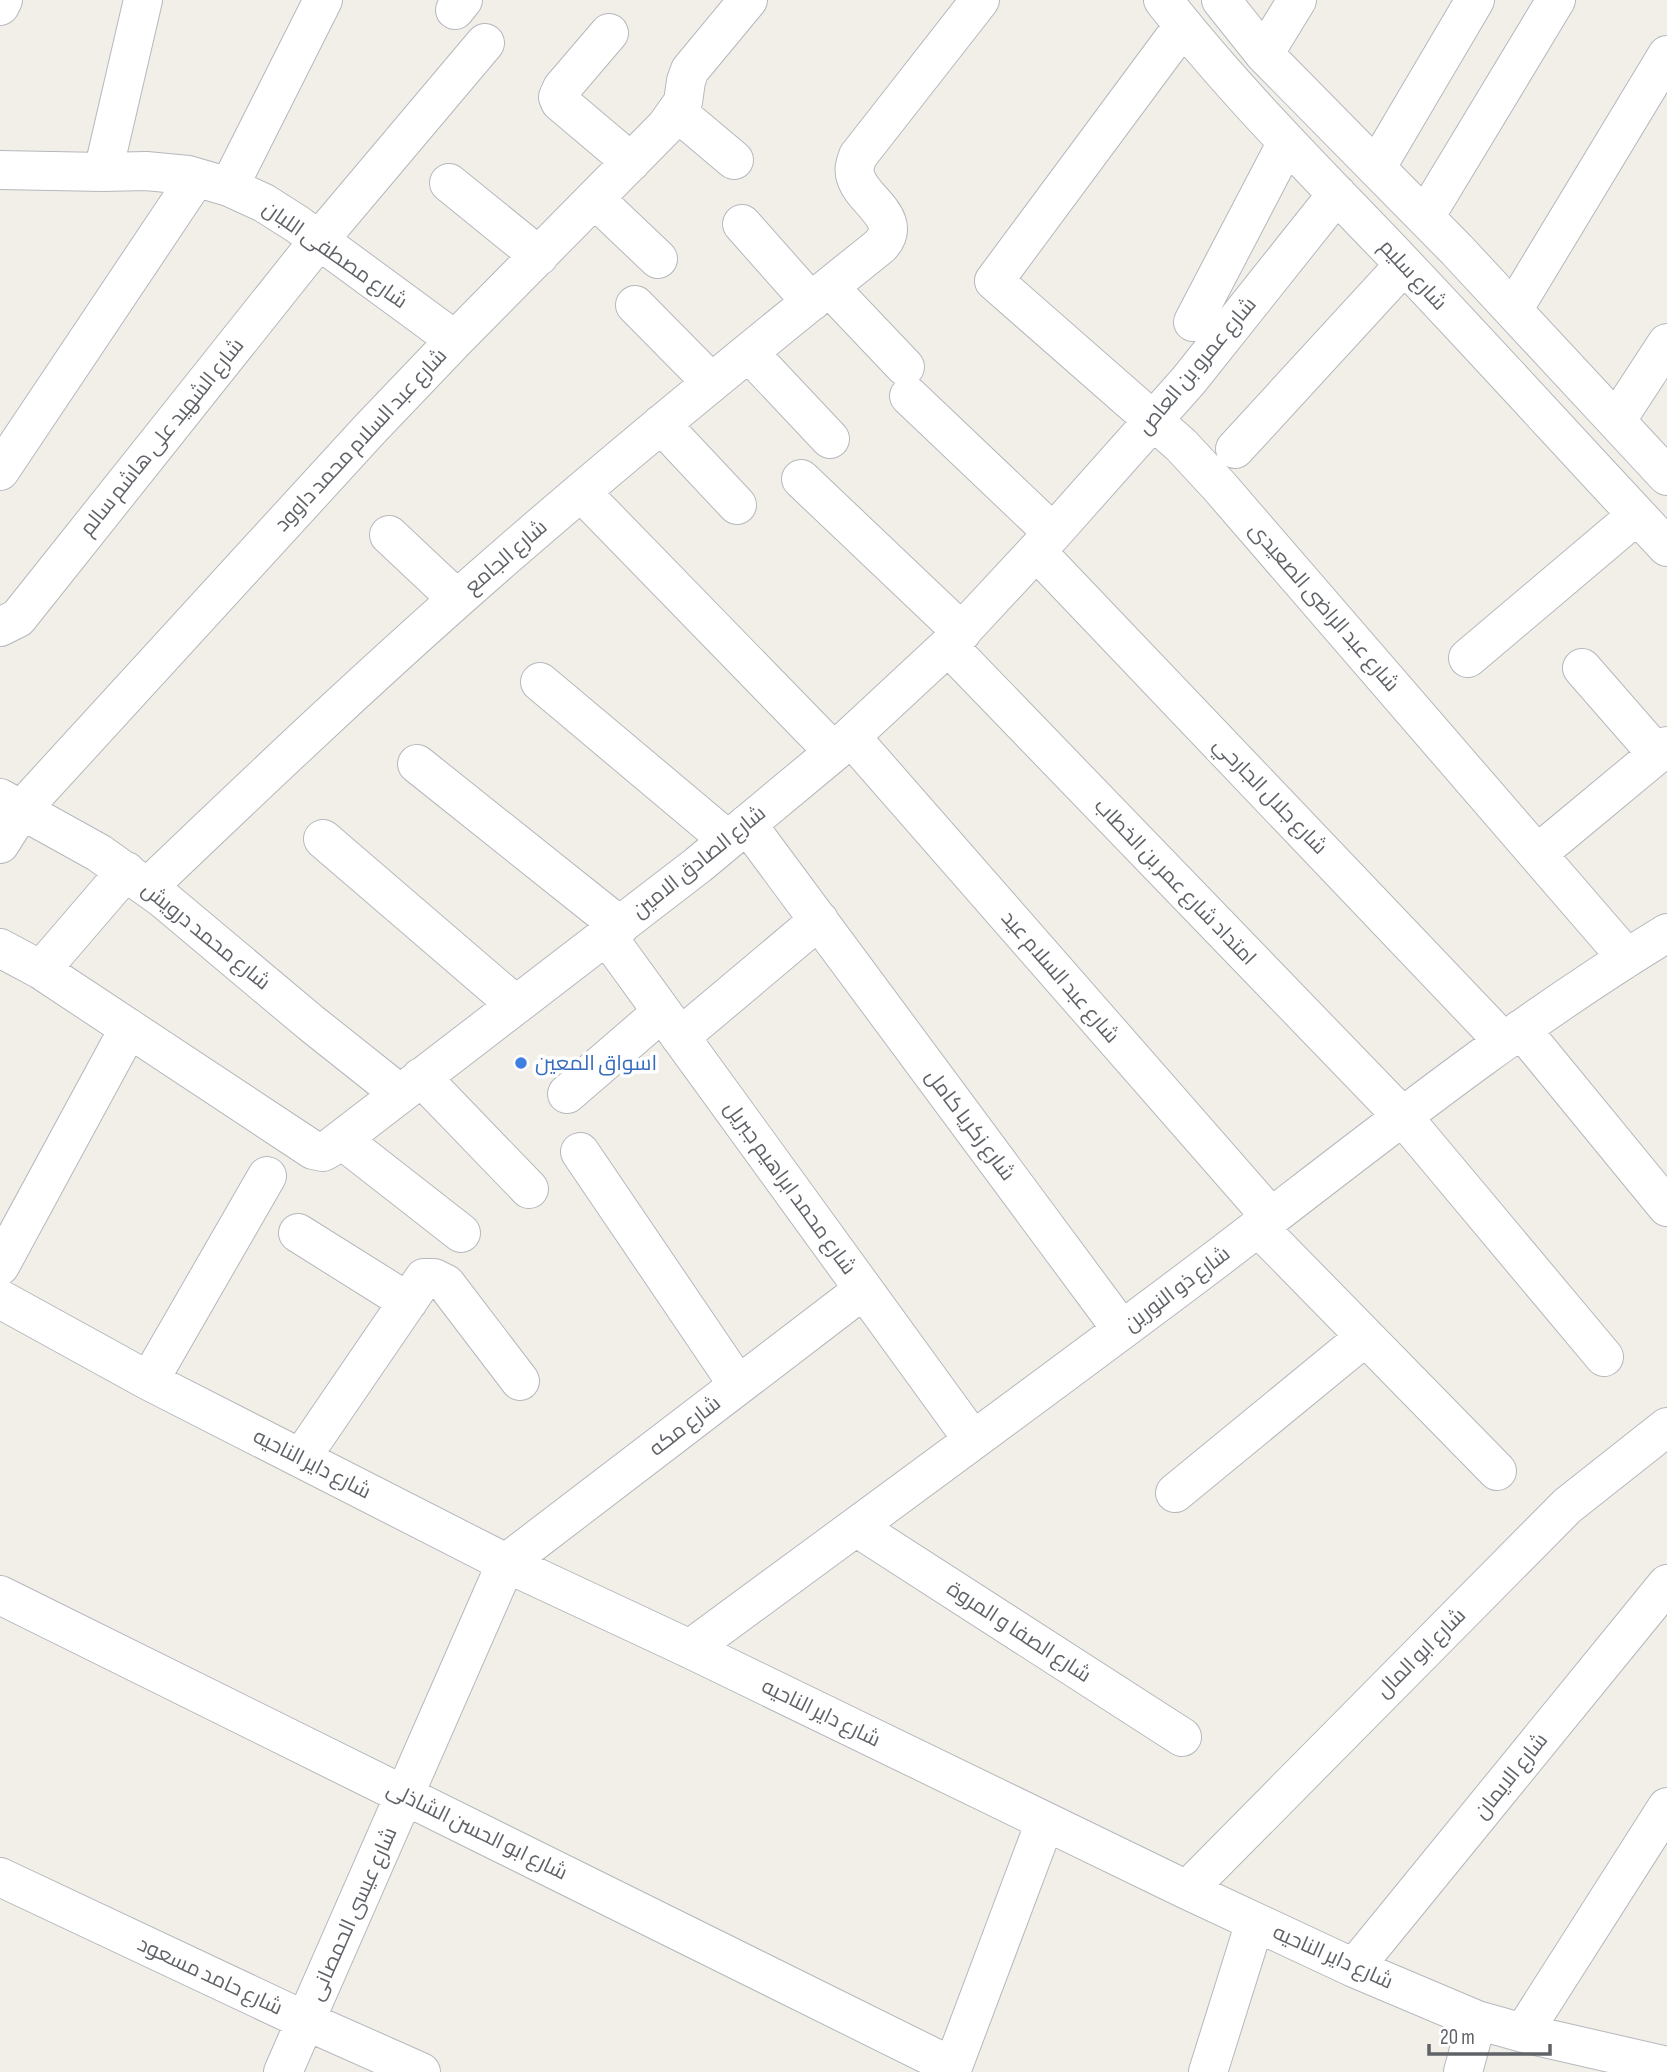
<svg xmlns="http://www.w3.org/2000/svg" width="1667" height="2072" viewBox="0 0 1667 2072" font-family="'Sofia Sans Condensed',Cairo,sans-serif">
  <rect width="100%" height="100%" fill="#f1efe8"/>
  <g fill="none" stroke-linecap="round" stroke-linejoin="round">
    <defs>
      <path id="minor" d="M1163,0C1235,92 1319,175 1399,259C1489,354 1577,451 1667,547
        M1221,0L1264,54L1457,250L1667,476
        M0,6L3,0
        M455,10L463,0
        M1183,26L994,281L1181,445L1219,486L1627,958
        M609,33L562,88L558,97L560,102L631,162
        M1264,54L1297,0
        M677,112L734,160
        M1376,168L1475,0
        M0,170L103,172L146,171L188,175L229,187L264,203L297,224L455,340
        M103,172L143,0
        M449,183L539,256
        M229,187L323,0
        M595,199L658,259
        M1425,217L1556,0
        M742,224L811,302
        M829,287L905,367
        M635,305L711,382
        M1513,310L1667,55
        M1193,322L1287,142
        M749,353L830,439
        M909,396L1053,533
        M1616,421L1667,343
        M661,424L737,505
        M1235,449L1404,265
        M0,471L196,178
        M801,479L962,632
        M581,492L834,752
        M389,535L457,599
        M1036,551L1503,1041
        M0,627L18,618L319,240L485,43
        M948,646L1403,1117L1604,1357
        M1468,658L1637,515
        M1582,668L1657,754
        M540,682L728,840
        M851,737L1271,1217
        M417,764L620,926
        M0,798L99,853L162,898L311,1023L399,1093
        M747,824L1122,1330
        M323,839L516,1005
        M0,844L22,809L370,429L455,340L666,126L683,102L686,81L690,70L748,0
        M1537,854L1667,746
        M148,887C265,775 383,663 505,557C628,450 754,347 880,246C905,219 864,202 856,178C853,170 855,164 858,156L980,0
        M607,936L973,1440
        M0,948L41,970L313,1150L323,1152L330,1148L698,865L834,752L948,646L1053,533L1189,380L1337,194
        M41,970L126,871
        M1521,1029L1667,1207
        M680,1037L819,920
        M421,1077L529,1189
        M567,1094L662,1012
        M342,1140L461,1233
        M580,1152L738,1385
        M1258,1227L1497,1471
        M298,1233L408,1302
        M0,1266L129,1028
        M0,1299L149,1381L506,1563L690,1649L1187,1890L1354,1968L1477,2020L1523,2033L1667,2066
        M149,1381L267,1176
        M301,1458L424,1278H434L446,1284L520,1381
        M1175,1493L1365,1337
        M856,1527L1182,1737
        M0,1595L953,2067
        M690,1649C866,1519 1043,1390 1218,1258C1365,1146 1509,1029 1667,933
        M0,1877L306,2021L421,2072
        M1187,1890L1567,1506L1667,1427
        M1354,1968L1667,1584
        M1523,2033L1667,1807
        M283,2072L506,1563L863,1290
        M951,2072L1045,1822
        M1208,2072L1255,1922
        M1463,2072L1477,2020"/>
    </defs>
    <!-- minor casing -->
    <use href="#minor" stroke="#b5b8bc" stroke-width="40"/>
    <!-- minor -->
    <use href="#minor" stroke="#fff" stroke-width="38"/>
  </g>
  <!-- markers -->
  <circle fill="#3f7fe0" stroke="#fff" stroke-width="2.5" cx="521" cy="1063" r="7"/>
  <g text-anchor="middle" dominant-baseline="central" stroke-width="7" stroke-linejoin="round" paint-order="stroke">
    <!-- street labels -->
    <g font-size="21" fill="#5f6368" stroke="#fff">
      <text transform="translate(335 255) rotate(35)">شارع مصطفى اللبان</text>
      <text transform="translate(1413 275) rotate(47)">شارع سليم</text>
      <text transform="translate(1197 366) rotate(-50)">شارع عمرو بن العاص</text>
      <text transform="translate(162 437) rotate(-51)">شارع الشهيد على هاشم سالم</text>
      <text transform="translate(361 440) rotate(-47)">شارع عبد السلام محمد داوود</text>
      <text transform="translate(506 557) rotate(-41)">شارع الجامع</text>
      <text transform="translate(1324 607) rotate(49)">شارع عبد الراضى الصعيدى</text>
      <text transform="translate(1270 796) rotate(46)">شارع جلال الجارحي</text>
      <text transform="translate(699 862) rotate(-39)">شارع الصادق الامين</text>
      <text transform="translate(1175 882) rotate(46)">امتداد شارع عمر بن الخطاب</text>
      <text transform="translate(206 936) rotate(39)">شارع محمد درويش</text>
      <text transform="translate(1060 977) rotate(49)">شارع عبد السلام عيد</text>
      <text transform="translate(970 1125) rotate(53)">شارع زكريا كامل</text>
      <text transform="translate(790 1188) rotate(54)">شارع محمد ابراهيم جبريل</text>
      <text transform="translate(1177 1289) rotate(-37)">شارع ذو النورين</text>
      <text transform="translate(685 1426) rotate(-38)">شارع مكه</text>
      <text transform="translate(312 1464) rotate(27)">شارع داير الناحيه</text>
      <text transform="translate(1019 1632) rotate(33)">شارع الصفا و المروة</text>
      <text transform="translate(1421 1653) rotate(-45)">شارع ابو المال</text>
      <text transform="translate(821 1713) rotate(26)">شارع داير الناحيه</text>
      <text transform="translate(1511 1776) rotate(-51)">شارع الايمان</text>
      <text transform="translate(477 1831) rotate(26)">شارع ابو الحسن الشاذلى</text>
      <text transform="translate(353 1914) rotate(-66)">شارع عيسى الحمصانى</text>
      <text transform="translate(1333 1957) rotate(24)">شارع داير الناحيه</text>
      <text transform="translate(210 1976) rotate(25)">شارع حامد مسعود</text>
    </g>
    <!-- shop labels -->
    <g font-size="21" fill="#366cbe" stroke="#fff" text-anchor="start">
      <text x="535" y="1063">اسواق المعين</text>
    </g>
  </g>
  <!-- scale -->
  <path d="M1429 2044v10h121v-10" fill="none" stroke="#5f6368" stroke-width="3.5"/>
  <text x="1440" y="2044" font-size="21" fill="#5f6368" stroke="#ffffff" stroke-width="5" paint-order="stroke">20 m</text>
</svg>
